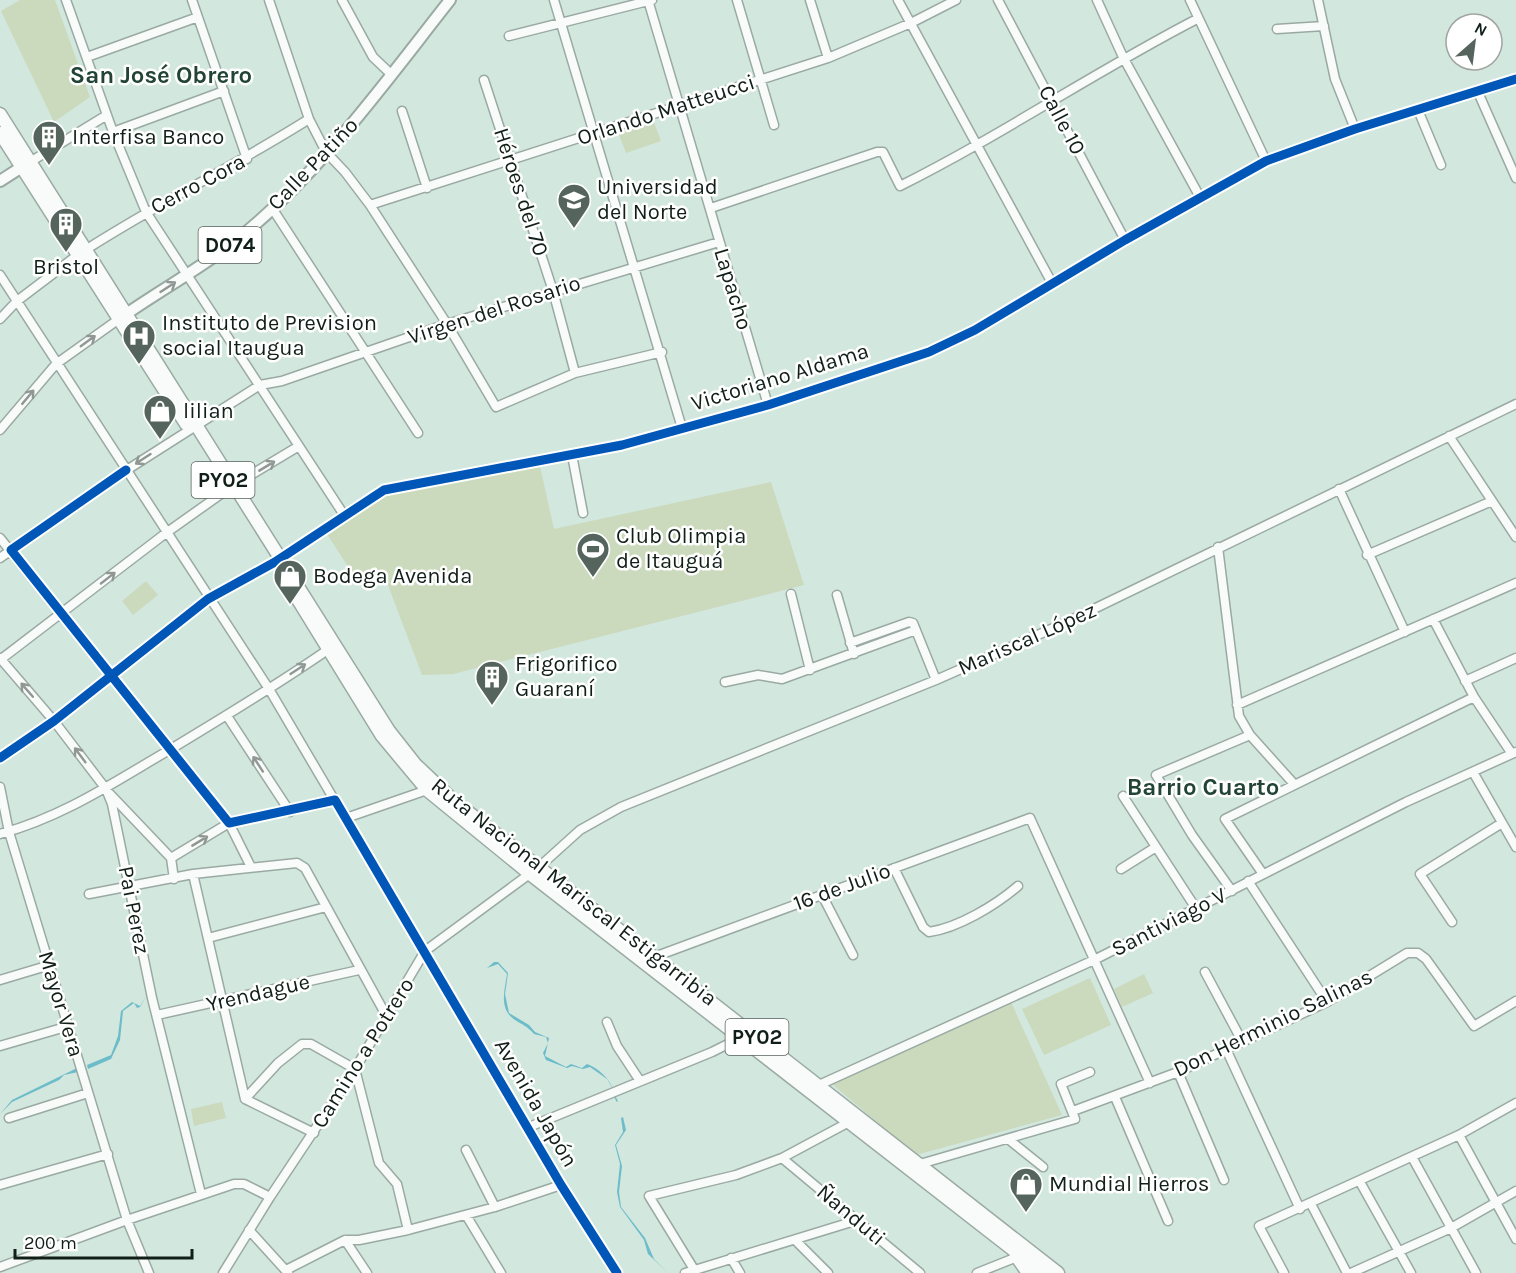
<svg xmlns="http://www.w3.org/2000/svg" width="1516" height="1273" viewBox="0 0 1516 1273" font-family="Karla,sans-serif">
  <rect width="100%" height="100%" fill="#d2e7de"/>
  <!-- green -->
  <path fill="#cbdabd" d="M20,0H55L90,97L54,122L1,11Z
    M653,120L661,141L626,153L618,132Z
    M539,462L554,529L771,482L804,585L453,674L422,675L383,572L356,579L325,531L387,490Z
    M146,581L158,595L133,615L122,601Z
    M1144,974L1153,993L1122,1007L1114,989Z
    M1090,978L1111,1025L1044,1055L1022,1009Z
    M1011,1002L1062,1115L916,1155L832,1084Z
    M222,1102L226,1118L194,1126L191,1109Z"/>
  <!-- water -->
  <path fill="#6dbcca" d="M494,962H498L508,973L505,994L509,1013L529,1025L535,1032L549,1038L545,1056L566,1067L571,1064L582,1068L587,1064C598,1068 609,1078 613,1089L607,1079L590,1067L583,1069L572,1066L567,1068L546,1060L543,1053L548,1043L546,1037L534,1034C527,1026 523,1025 515,1020C498,1009 505,989 507,974L498,964L487,968Z
    M146,996L140,1007L137,1008L134,1003L123,1011L120,1040L111,1059L88,1069L87,1065L111,1055L118,1036L121,1011L132,1002L140,1006Z
    M77,1068L78,1072L64,1075L59,1080L12,1102L0,1114L12,1100Z
    M623,1117L626,1130L616,1145L622,1166L619,1192L621,1207L645,1238L654,1259L668,1273L648,1254L644,1240L620,1207L617,1192L620,1164L615,1145L623,1132L621,1118Z"/>
  <g fill="none" stroke-linecap="round" stroke-linejoin="round">
    <!-- stream -->
    <path stroke="#6dbcca" stroke-width="1.5" d="M615,1097L617,1101"/>
    <defs>
      <path id="minor" d="M66,0L113,132L146,212L344,515
        M192,0L247,159
        M269,0L309,119L326,152L345,172L370,205L447,324L496,407L575,373L662,352
        M342,0L373,57L392,75
        M554,0L682,428
        M648,0L768,405
        M737,0L774,125
        M810,0L828,58
        M898,0L1052,283
        M998,0L1125,240
        M1097,0L1123,57L1201,199
        M1190,0L1266,161
        M1318,0L1335,79L1355,129
        M1277,29L1324,26
        M509,36L652,0
        M87,57L198,17
        M484,80L553,291L575,373
        M1477,90L1516,178
        M1418,110L1441,165
        M402,111L427,188
        M113,132L224,91
        M30,162L107,115
        M370,205L828,58L911,23L956,0
        M272,208L418,433
        M711,208L877,152H883L900,186C1002,135 1096,71 1197,19
        M87,249C159,203 236,165 309,119
        M0,275L269,689L561,1185L617,1273
        M0,319L17,301L79,254
        M0,430L56,364L119,319
        M1449,436L1516,537
        M572,455L583,513
        M234,485L299,446
        M1339,489L1405,632
        M0,538L229,823L251,867
        M1218,547L1239,716L1250,735L1294,784
        M1367,555L1492,501
        M0,558L119,475L260,385L282,381L447,324L719,242
        M791,594L810,670
        M837,595L854,654
        M1433,619L1474,697L1512,754
        M850,643L909,622L913,623L936,680
        M0,658L54,721L106,789L112,804L152,998L201,1194
        M0,660L166,533L228,489
        M1465,681L1516,658
        M725,682L758,675L782,679L916,630
        M1237,705L1516,583
        M227,716L290,812
        M0,758L54,721L208,599L275,562L384,490L622,445L768,405L929,352L975,330L1125,240L1266,161L1355,129L1516,79
        M1473,772L1516,847
        M0,787L9,832L127,1220L149,1273
        M110,794L171,858L174,879
        M1123,796L1197,910
        M346,818L427,790
        M0,834C65,816 114,782 171,749C225,716 281,683 333,646
        M171,858L229,823L335,800
        M894,868L923,927L929,932C958,928 996,905 1018,886
        M1121,869L1156,847
        M193,874L245,1099L314,1133
        M1263,874L1225,819L1474,697
        M1248,881L1327,1002
        M1232,891L1192,835L1156,775L1250,735
        M89,894L193,874L297,863L305,868L387,1017
        M822,895L853,955
        M1452,922L1420,874L1502,823
        M208,938L326,907
        M654,957L1030,818L1150,1083
        M1205,972L1242,1041
        M0,980L50,965
        M157,1015L359,970
        M607,1022L617,1046L640,1081
        M0,1046L69,1026
        M1226,1049L1300,1209
        M1178,1072L1224,1180
        M819,1085L1094,960L1406,802L1516,752
        M1115,1097L1168,1221
        M245,1099L278,1063L302,1044H311L355,1069L379,1163L397,1184L408,1230
        M1073,1111L1178,1072L1327,1002L1407,953H1418L1426,959L1474,1026L1516,1001
        M9,1118L88,1093
        M529,1127L712,1052L742,1037
        M1459,1135L1516,1239
        M1008,1139L1043,1167
        M466,1150L495,1207
        M1412,1157L1476,1273
        M782,1158L920,1273
        M920,1164L1075,1119L1061,1084L1090,1072
        M1360,1182L1411,1273
        M0,1185L108,1154
        M1311,1204L1347,1273
        M466,1215L501,1273
        M249,1230L288,1273
        M345,1240L367,1273
        M795,1240L828,1273
        M731,1258L740,1273
        M0,1267L127,1220L234,1184H244L270,1197
        M286,1270L345,1240H359L408,1230L495,1207L561,1185
        M695,1271L649,1196L736,1175L782,1158L851,1121
        M223,1273L270,1197L355,1069L425,951L539,867L580,830L621,807L936,680L1067,622L1516,404
        M685,1273L858,1220
        M977,1273L1017,1257
        M1284,1273L1259,1226L1459,1135L1516,1103
        M1351,1273L1451,1228L1516,1191"/>
      <path id="major" d="M0,181L28,163
        M119,319C157,292 198,270 234,242C319,175 383,85 450,0"/>
      <path id="highway" d="M0,114L389,731L415,764L454,801L1058,1273
        M0,133L186,424
        M289,585L382,736L427,790L530,874L1043,1273
        M1016,1256L1028,1273"/>
    </defs>
    <!-- minor casing -->
    <use href="#minor" stroke="#9aaaa3" stroke-width="11"/>
    <!-- major casing -->
    <use href="#major" stroke="#9aaaa3" stroke-width="14"/>
    <!-- highway casing -->
    <use href="#highway" stroke="#9aaaa3" stroke-width="15"/>
    <!-- minor -->
    <use href="#minor" stroke="#f8fbfa" stroke-width="8"/>
    <!-- major -->
    <use href="#major" stroke="#f8fbfa" stroke-width="10"/>
    <!-- highway -->
    <use href="#highway" stroke="#f8fbfa" stroke-width="12"/>
    <defs>
      <path id="cycleway" d="M126,470L11,550L229,823L335,800L561,1185L617,1273
        M0,758L54,721L208,599L275,562L384,490L622,445L768,405L929,352L975,330L1125,240L1266,161L1355,129L1516,79"/>
    </defs>
    <!-- cycleway casing -->
    <use href="#cycleway" stroke="#fff" stroke-width="13"/>
    <!-- cycleway -->
    <use href="#cycleway" stroke="#0057b8" stroke-width="9"/>
  </g>
  <!-- one-way arrows -->
  <defs><path id="oneway-shaft" d="M-6 0H5M1.5-3L5.5 0L1.5 3" fill="none" stroke-width="1.6" stroke-linecap="round" stroke-linejoin="round" transform="scale(1.5)"/></defs>
  <g stroke="#909895">
    <use href="#oneway-shaft" transform="translate(168 287) rotate(-33)"/>
    <use href="#oneway-shaft" transform="translate(88 341) rotate(-36)"/>
    <use href="#oneway-shaft" transform="translate(28 397) rotate(-50)"/>
    <use href="#oneway-shaft" transform="translate(143 459) rotate(147)"/>
    <use href="#oneway-shaft" transform="translate(267 466) rotate(-31)"/>
    <use href="#oneway-shaft" transform="translate(108 578) rotate(-38)"/>
    <use href="#oneway-shaft" transform="translate(298 669) rotate(-33)"/>
    <use href="#oneway-shaft" transform="translate(27 690) rotate(-131)"/>
    <use href="#oneway-shaft" transform="translate(80 755) rotate(-127)"/>
    <use href="#oneway-shaft" transform="translate(258 764) rotate(-123)"/>
    <use href="#oneway-shaft" transform="translate(200 841) rotate(-31)"/>
  </g>
  <!-- icons -->
  <defs>
    <symbol id="building-pin" viewBox="-11 -11 22 30"><path d="M0 17L-7.5 6A9.5 9.5 0 1 1 7.5 6Z" fill="#55655e" stroke="#fff"/><path d="M-4-6H4V6H1V3H-1V6H-4ZM-2.5-4.3h1.7v1.8h-1.7ZM.8-4.3h1.7v1.8H.8ZM-2.5-1h1.7V.8h-1.7ZM.8-1h1.7V.8H.8Z" fill="#fff"/></symbol>
    <symbol id="university-pin" viewBox="-11 -11 22 30"><path d="M0 17L-7.5 6A9.5 9.5 0 1 1 7.5 6Z" fill="#55655e" stroke="#fff"/><path d="M0-5L7-2L0 1L-7-2ZM-4 1L0 2.5L4 1V4Q0 6-4 4Z" fill="#fff"/></symbol>
    <symbol id="hospital-pin" viewBox="-11 -11 22 30"><path d="M0 17L-7.5 6A9.5 9.5 0 1 1 7.5 6Z" fill="#55655e" stroke="#fff"/><path d="M-5-5h3v3.5h4V-5h3V5h-3V1.5h-4V5h-3Z" fill="#fff"/></symbol>
    <symbol id="shop-pin" viewBox="-11 -11 22 30"><path d="M0 17L-7.5 6A9.5 9.5 0 1 1 7.5 6Z" fill="#55655e" stroke="#fff"/><path d="M-5-2.5h2.3a2.7 3.5 0 0 1 5.4 0H5L5.5 6h-11ZM-1.5-2.5h3a1.5 2.3 0 0 0-3 0Z" fill="#fff"/></symbol>
    <symbol id="stadium-pin" viewBox="-11 -11 22 30"><path d="M0 17L-7.5 6A9.5 9.5 0 1 1 7.5 6Z" fill="#55655e" stroke="#fff"/><path d="M0-5a6.5 5 0 1 0 0 10a6.5 5 0 1 0 0-10ZM-3.5-1.8h7v3.6h-7Z" fill="#fff"/></symbol>
  </defs>
  <g fill-rule="evenodd">
    <use href="#building-pin" x="30" y="118" width="38" height="52"/>
    <use href="#university-pin" x="555" y="181" width="38" height="52"/>
    <use href="#building-pin" x="47" y="205" width="38" height="52"/>
    <use href="#hospital-pin" x="120" y="317" width="38" height="52"/>
    <use href="#shop-pin" x="141" y="392" width="38" height="52"/>
    <use href="#stadium-pin" x="574" y="530" width="38" height="52"/>
    <use href="#shop-pin" x="271" y="557" width="38" height="52"/>
    <use href="#building-pin" x="473" y="658" width="38" height="52"/>
    <use href="#shop-pin" x="1007" y="1165" width="38" height="52"/>
  </g>
  <g text-anchor="middle" dominant-baseline="central" stroke-width="5" stroke-linejoin="round" paint-order="stroke">
    <!-- shield labels -->
    <g fill="#fff" stroke="#58625e" stroke-width="1.5">
      <rect x="198.5" y="227" width="63" height="36" rx="4.5"/>
      <rect x="191.5" y="462" width="63" height="36" rx="4.5"/>
      <rect x="725.5" y="1019" width="63" height="36" rx="4.5"/>
    </g>
    <g font-size="21" font-weight="bold" fill="#111f19">
      <text x="230" y="245">D074</text>
      <text x="223" y="480">PY02</text>
      <text x="757" y="1037">PY02</text>
    </g>
    <!-- street labels -->
    <g font-size="22" fill="#111f19" stroke="#fff">
      <text transform="translate(666 110) rotate(-18)">Orlando Matteucci</text>
      <text transform="translate(1062 120) rotate(62)">Calle 10</text>
      <text transform="translate(313 164) rotate(-46)">Calle Patiño</text>
      <text transform="translate(198 184) rotate(-28)">Cerro Cora</text>
      <text transform="translate(521 192) rotate(72)">Héroes del 70</text>
      <text transform="translate(733 289) rotate(73)">Lapacho</text>
      <text transform="translate(494 310) rotate(-18)">Virgen del Rosario</text>
      <text transform="translate(780 377) rotate(-17)">Victoriano Aldama</text>
      <text transform="translate(1027 639) rotate(-24)">Mariscal López</text>
      <text transform="translate(842 887) rotate(-20)">16 de Julio</text>
      <text transform="translate(574 892) rotate(38)">Ruta Nacional Mariscal Estigarribia</text>
      <text transform="translate(134 910) rotate(79)">Pai Perez</text>
      <text transform="translate(1169 922) rotate(-27)">Santiviago V</text>
      <text transform="translate(258 993) rotate(-13)">Yrendague</text>
      <text transform="translate(61 1004) rotate(73)">Mayor Vera</text>
      <text transform="translate(1273 1023) rotate(-26)">Don Herminio Salinas</text>
      <text transform="translate(363 1053) rotate(-58)">Camino a Potrero</text>
      <text transform="translate(536 1103) rotate(60)">Avenida Japón</text>
      <text transform="translate(851 1215) rotate(40)">Ñanduti</text>
    </g>
    <!-- poi labels -->
    <g font-size="22" fill="#111f19" stroke="#fff" text-anchor="start">
      <text x="72" y="137">Interfisa Banco</text>
      <text x="597" y="187">Universidad<tspan x="597" dy="25">del Norte</tspan></text>
      <text x="66" y="267" text-anchor="middle">Bristol</text>
      <text x="162" y="323">Instituto de Prevision<tspan x="162" dy="25">social Itaugua</tspan></text>
      <text x="183" y="411">lilian</text>
      <text x="616" y="536">Club Olimpia<tspan x="616" dy="25">de Itauguá</tspan></text>
      <text x="313" y="576">Bodega Avenida</text>
      <text x="515" y="664">Frigorifico<tspan x="515" dy="25">Guaraní</tspan></text>
      <text x="1049" y="1184">Mundial Hierros</text>
    </g>
    <!-- neighbourhood labels -->
    <g font-size="24" font-weight="bold" fill="#224437" stroke="#fff">
      <text x="161" y="75">San José Obrero</text>
      <text x="1203" y="787">Barrio Cuarto</text>
    </g>
  </g>
  <!-- north arrow -->
  <g transform="translate(1474 42) rotate(28)"><circle r="28" fill="#ffffff" stroke="#a0a5a3" stroke-width="1.5"/>
  <path d="M0-4.5L10 22L0 15L-10 22Z" fill="#55655e"/>
  <text y="-9" font-size="16" font-weight="bold" text-anchor="middle" fill="#111f19">N</text>
  </g>
  <!-- scale -->
  <path d="M15 1249v9h177v-9" fill="none" stroke="#111f19" stroke-width="3"/>
  <text x="24" y="1249" font-size="18" fill="#111f19" stroke="#ffffff" stroke-width="4.5" paint-order="stroke">200 m</text>
</svg>
